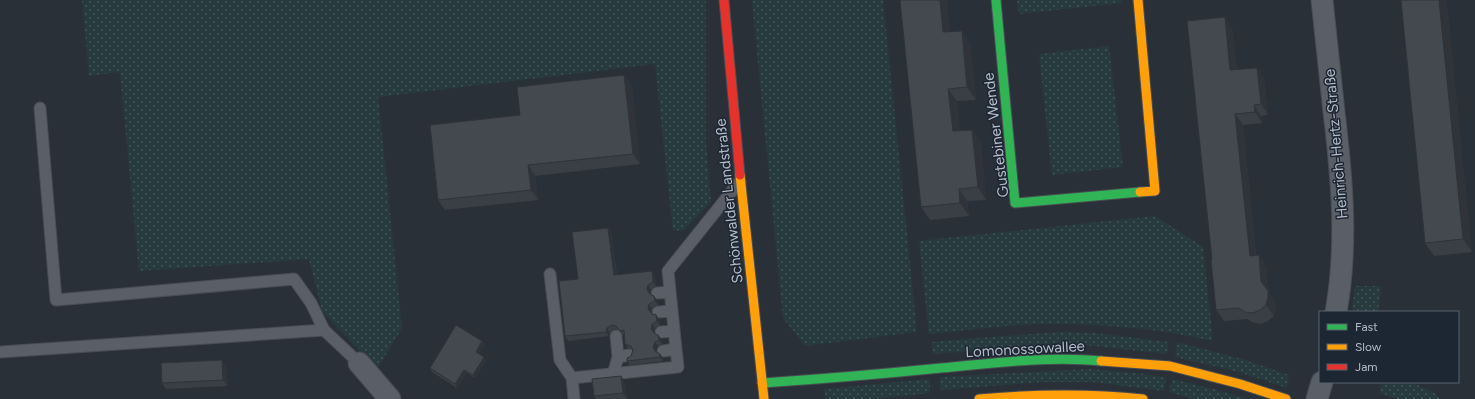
<svg xmlns="http://www.w3.org/2000/svg" width="1475" height="399" viewBox="0 0 1475 399" font-family="Figtree,sans-serif">
  <defs>
    <pattern id="green-dots" width="8" height="8" patternUnits="userSpaceOnUse"><rect width="8" height="8" fill="#273a3e"/><path d="M2 2h.1M6 6h.1" fill="none" stroke="#445559" stroke-width="1.8" stroke-linecap="round"/></pattern>
  </defs>
  <rect width="100%" height="100%" fill="#2a3038"/>
  <!-- green -->
  <path fill="url(#green-dots)" d="M82,0H706V144L711,202L684,230L673,231L655,64L378,97L402,328L377,369L322,311L309,259L139,271L120,72L89,76Z
    M752,0H883L917,332L805,346L783,318Z
    M1017,0H1121V3L1019,14Z
    M1109,46L1123,167L1052,175L1039,54Z
    M1155,216L1203,247L1213,341C1166,330 1116,325 1068,324C1022,322 975,330 929,334L919,241Z
    M1355,286H1381L1378,312H1352Z
    M1057,332L1096,333L1169,342L1167,354L1095,346L1057,345L933,354L931,342Z
    M1177,342L1242,359L1289,375L1287,388L1239,372L1175,357Z
    M1089,369L1145,374L1166,378L1164,391L1093,382H1042L940,390V377Z
    M930,379V393L872,399H825L824,389Z
    M1172,379L1226,392L1246,399H1194L1169,392Z
    M1381,382H1411L1435,393L1440,399H1398L1379,393Z"/>
  <g fill="none" stroke-linecap="round" stroke-linejoin="round">
    <defs>
      <path id="lane" d="M40,108L56,300L294,279L311,303L324,330L359,363
        M550,274L560,360L572,378L574,399
        M657,293L670,292
        M658,312L672,311
        M661,332L674,331
        M616,336L618,357
        M663,351L676,349L668,271L740,181
        M0,352L324,330
        M613,374L618,357L629,355
        M572,378L678,367L676,349"/>
      <path id="street" d="M1322,0C1326,37 1330,75 1334,112C1342,178 1348,246 1336,312
        M359,363L390,399
        M1317,399L1322,382"/>
      <path id="fast" d="M996,0L1015,203L1140,192
        M762,383C822,379 881,374 941,368C992,363 1050,356 1101,361"/>
      <path id="slow" d="M1138,0L1155,191L1140,192
        M740,175L764,399
        M1101,361L1170,366L1240,384L1286,399
        M979,399C1034,394 1088,393 1143,399"/>
      <path id="jam" d="M724,0L740,175"/>
    </defs>
    <!-- lane casing -->
    <use href="#lane" stroke="#484c53" stroke-width="13"/>
    <!-- street casing -->
    <use href="#street" stroke="#484c53" stroke-width="23"/>
    <!-- fast casing -->
    <use href="#fast" stroke="#484c53" stroke-width="11"/>
    <!-- slow casing -->
    <use href="#slow" stroke="#484c53" stroke-width="11"/>
    <!-- jam casing -->
    <use href="#jam" stroke="#484c53" stroke-width="11"/>
    <!-- lane -->
    <use href="#lane" stroke="#5a5e66" stroke-width="11"/>
    <!-- street -->
    <use href="#street" stroke="#5a5e66" stroke-width="21"/>
    <!-- fast -->
    <use href="#fast" stroke="#30b455" stroke-width="9"/>
    <!-- slow -->
    <use href="#slow" stroke="#ff9f0a" stroke-width="9"/>
    <!-- jam -->
    <use href="#jam" stroke="#e5322d" stroke-width="9"/>
  </g>
  <!-- wall -->
  <path fill="#3a3f45" d="M900,0H947L950,32L970,43L976,100L957,101L960,131L972,130L981,142L986,200L967,201L969,216L930,220L921,207Z
    M1401,0L1472,252L1434,256L1425,243Z
    M1232,28L1237,70L1257,68L1264,78L1268,115L1261,116L1262,123L1243,125L1256,255H1259L1266,266L1269,292L1276,302V309L1274,316L1268,321L1260,324L1252,322L1247,319L1224,321L1216,310L1212,260Z
    M632,85L640,164L535,176L538,200L445,210L438,200L520,115Z
    M608,228L611,232L617,275L652,271L655,276L656,286L651,290L650,294L657,300L658,305L652,309L651,313L652,314L656,315L659,319L660,325L655,329L654,333L655,334L658,335L661,339L662,344L658,346L656,352L660,354L663,358V361L630,365L627,361L631,356L633,350L628,348L625,344L624,335H623L619,330L615,329L610,333L609,336L568,341L565,336L578,279Z
    M482,341L485,345L479,354L486,361L475,378L467,373L457,388L432,372L430,368Z
    M222,360L226,367L228,386L166,389L162,383Z
    M625,382L627,399H596L594,396Z"/>
  <!-- shaded-wall -->
  <path fill="#303338" d="M940,0H947L952,45L943,32Z
    M1439,0H1447L1472,252L1463,239Z
    M1225,17L1232,28L1238,81L1230,70Z
    M962,31L970,43L976,100L967,87Z
    M1257,68L1264,78L1268,115L1261,104Z
    M624,75L632,85L640,164L633,154Z
    M948,89L957,101L962,144L953,131Z
    M1254,105L1261,116L1262,123L1255,112Z
    M1235,114L1243,125L1257,267L1250,256Z
    M972,130L981,142L986,200L978,187Z
    M528,165L535,176L538,200L531,190Z
    M959,189L967,201L969,216L960,203Z
    M608,228L611,232L617,280L614,275Z
    M1259,255L1266,266L1269,292L1276,302V309L1274,316L1266,305L1261,281Z
    M652,271L655,276L656,286L653,282Z
    M648,285L651,290L650,294L647,290Z
    M654,296L657,300L658,305L655,301Z
    M649,304L652,309L651,313L648,309Z
    M656,315L659,319L660,325L657,321Z
    M652,324L655,329L654,333L651,329Z
    M607,328L610,333L609,336L606,332Z
    M658,335L661,339L662,344L659,340Z
    M482,341L485,345L478,356L476,352Z
    M655,342L658,346L656,352L655,351L653,347Z
    M660,354L663,358V361L660,357Z
    M484,357L486,361L475,378L473,375Z
    M222,360L226,367L228,386L223,380Z
    M464,370L467,373L457,388L455,384Z
    M621,376L625,382L627,399L623,393Z"/>
  <!-- building -->
  <path fill="#444950" stroke="#303338" d="M900,0H940L943,32L962,31L967,87L948,89L953,131L972,130L978,187L959,189L960,203L921,207Z
    M1401,0H1439L1463,239L1425,243Z
    M1225,17L1230,70L1257,68L1261,104L1254,105L1255,112L1235,114L1250,256L1259,255L1261,281L1268,291V298L1266,305L1260,310L1253,313L1245,312L1239,308L1216,310L1211,260H1212L1187,21Z
    M624,75L633,154L528,165L531,190L438,200L430,125L520,115L517,87Z
    M608,228L614,275L652,271L653,282L648,285L647,290L651,295L654,296L655,301L649,304L648,309L652,314L656,315L657,321L652,324L651,329L655,334L658,335L659,340L655,342L653,347L655,351L660,354V357L627,361V358L631,356L633,350L631,346L625,344L624,330L620,331L616,326L612,325L607,328L606,332L565,336L559,281L578,279L572,232Z
    M456,325L482,341L476,352L484,357L473,375L464,370L455,384L430,368Z
    M222,360L223,380L162,383L161,363Z
    M621,376L623,393L594,396L592,379Z"/>
  <g text-anchor="middle" dominant-baseline="central" stroke-width="3" stroke-linejoin="round" paint-order="stroke">
    <!-- street labels -->
    <g font-size="15" fill="#b4bcc9" stroke="#1d2633">
      <text transform="translate(996 135) rotate(-97)">Gustebiner Wende</text>
      <text transform="translate(1336 144) rotate(-95)">Heinrich-Hertz-Straße</text>
      <text transform="translate(729 201) rotate(-96)">Schönwalder Landstraße</text>
      <text transform="translate(1025 349) rotate(-3)">Lomonossowallee</text>
    </g>
  </g>
  <!-- legend -->
  <rect x="1319" y="311" width="140" height="72" fill="#1d2633" stroke="#59626f"/>
  <rect x="1327" y="324" width="20" height="6" fill="#30b455" stroke="#59626f"/>
  <text x="1355" y="331" font-size="12" fill="#b4bcc9">Fast</text>
  <rect x="1327" y="344" width="20" height="6" fill="#ff9f0a" stroke="#59626f"/>
  <text x="1355" y="351" font-size="12" fill="#b4bcc9">Slow</text>
  <rect x="1327" y="364" width="20" height="6" fill="#e5322d" stroke="#59626f"/>
  <text x="1355" y="371" font-size="12" fill="#b4bcc9">Jam</text>
</svg>
